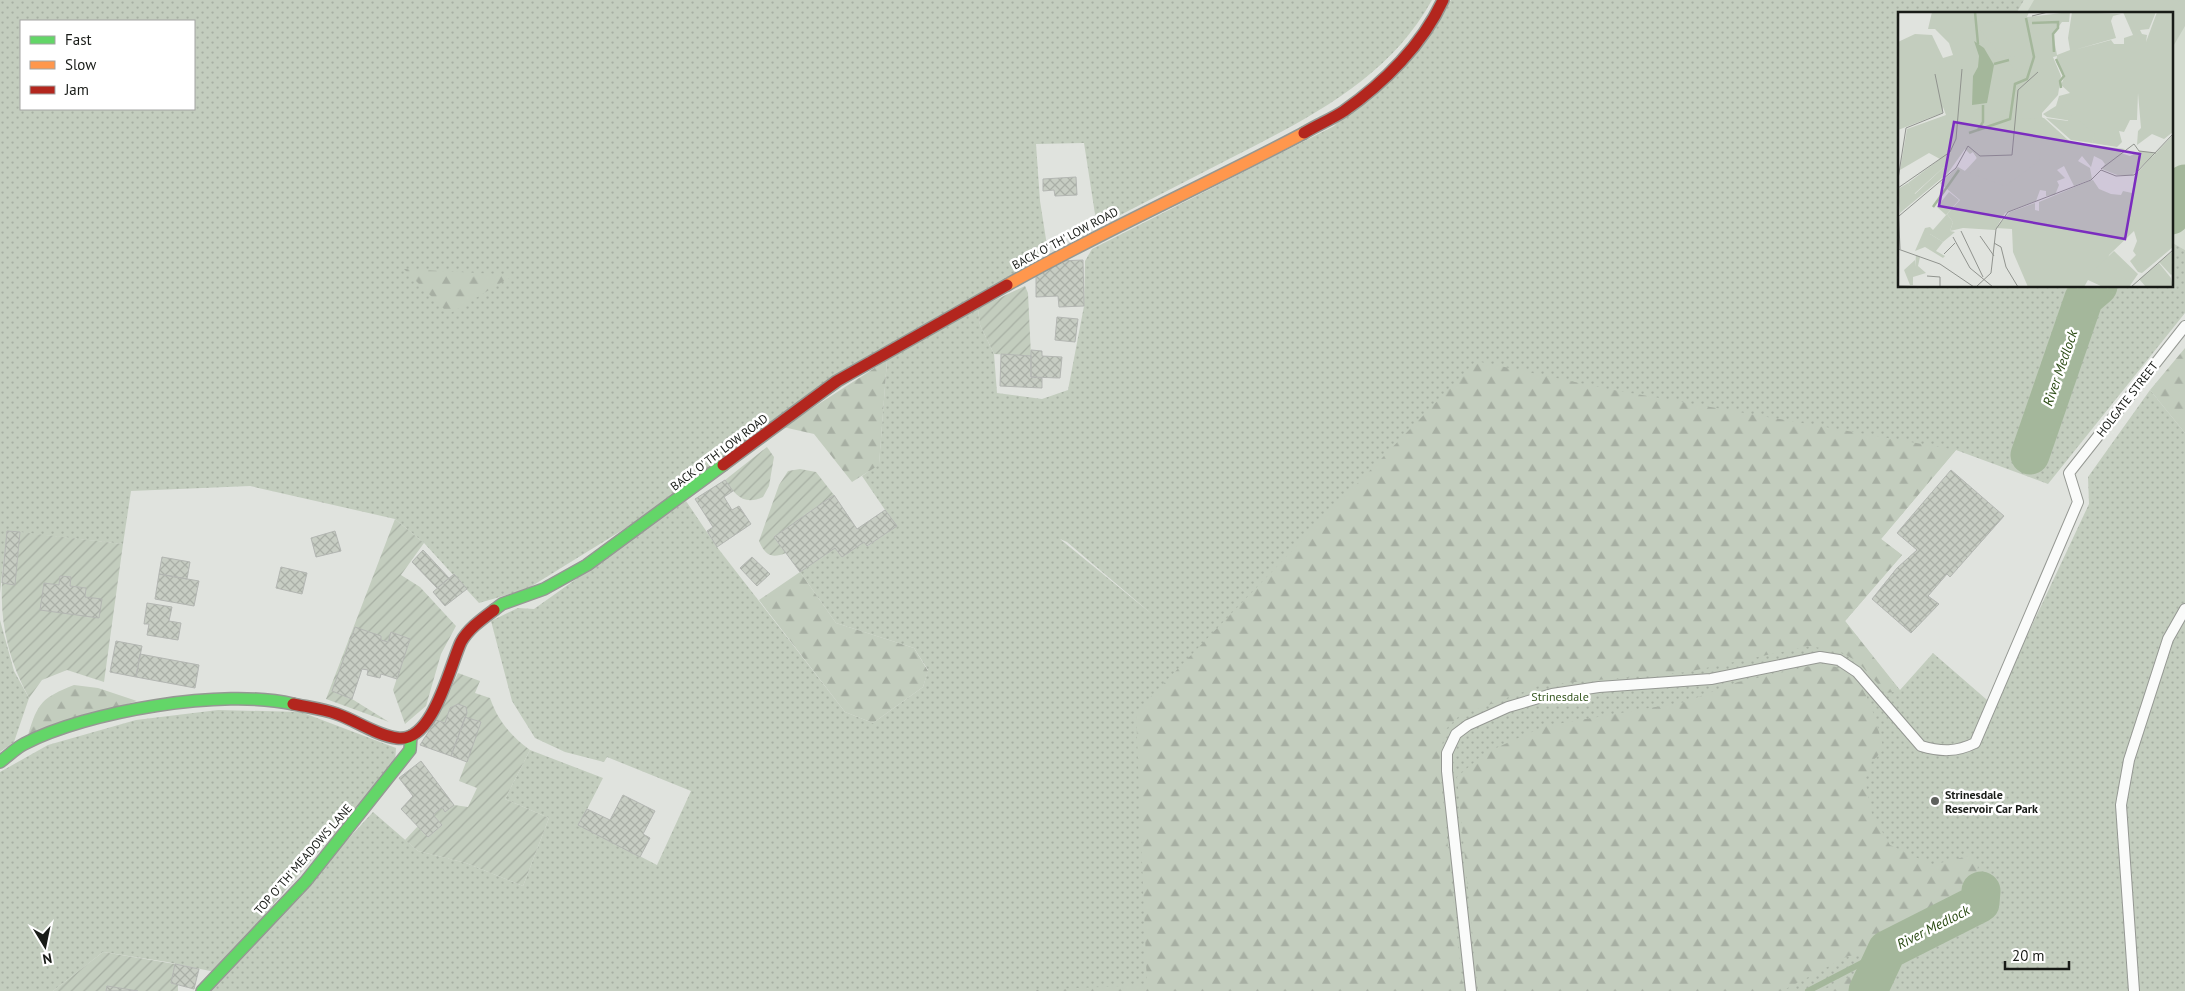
<svg xmlns="http://www.w3.org/2000/svg" width="2185" height="991" viewBox="0 0 2185 991" font-family="'PT Sans',sans-serif">
  <defs>
    <pattern id="grass-dots" width="8" height="8" patternUnits="userSpaceOnUse" patternTransform="scale(1.25)"><rect width="8" height="8" fill="#c3cdbe"/><path d="M2 2h.1M6 6h.1" fill="none" stroke="#a7afa3" stroke-width="1.8" stroke-linecap="round"/></pattern>
    <pattern id="forest-firs" width="22" height="20" patternUnits="userSpaceOnUse" patternTransform="scale(1.25)"><rect width="22" height="20" fill="#c3cdbe"/><path d="M5 1l3.5 6h-7zM16 11l3.5 6h-7z" fill="#a7afa3"/></pattern>
    <pattern id="garden-furrows" width="10" height="10" patternUnits="userSpaceOnUse" patternTransform="scale(1.25)"><rect width="10" height="10" fill="#c3cdbe"/><path d="M-1 1l2-2M0 10L10 0M9 11l2-2" fill="none" stroke="#a7afa3"/></pattern>
    <pattern id="building-cross-hatch" width="8" height="8" patternUnits="userSpaceOnUse" patternTransform="scale(1.25)"><rect width="8" height="8" fill="#c7cdc3"/><path d="M0 0l8 8M0 8l8-8" fill="none" stroke="#aaafa7"/></pattern>
  </defs>
  <rect width="100%" height="100%" fill="#e0e3de"/>
  <!-- built -->
  <path fill="#d4dcd0" d="M2024,0H2185V250L2171,242V14H2016Z"/>
  <!-- grass -->
  <path fill="url(#grass-dots)" fill-rule="evenodd" d="M0,0H1432C1388,80 1307,119 1229,159C1185,182 1141,204 1097,227L1084,143L1036,144L1040,201L1048,252L629,526L527,589L479,603L424,543L395,519L250,486L131,491L123,544L7,531L0,593ZM21,21H194V109H21Z
    M1451,0H2024L2016,14H1899V286H2171V242L2185,250V313L2048,484L1956,450L1881,539L1902,555L1845,621L1900,690L1933,653L1994,706L2089,504L2088,477L2150,390L2185,433V991H208L373,812L418,851L466,863L523,886L549,818L505,799L530,750L603,778L579,825L657,865L691,791L607,757L604,762L565,752L535,738L512,701L491,621L518,608L534,609L686,501L717,547L845,712L873,723L923,687L928,670L914,648L836,623L800,572L835,548L842,557L864,542L868,546L896,526L862,476L879,464L887,360L978,308L980,325L994,354L997,393L1042,399L1068,390L1084,306L1085,261L1092,249L1334,126ZM1060,539L1067,542L1153,615Z
    M0,620L14,671L29,698L14,742L0,752Z
    M218,710L301,712L396,748L395,763L215,972L167,962L103,952L53,991H0V772L48,745L136,720Z"/>
  <!-- forest -->
  <path fill="url(#forest-firs)" d="M404,269L514,275L449,314Z
    M2185,348V433L2150,390Z
    M887,360L879,465L852,482L814,434L783,427Z
    M1476,361L1608,389L1956,450L1881,539L1902,555L1845,621L1900,691L1886,693L1858,662L1841,652L1810,646L1687,672L1541,685L1459,716L1445,730L1439,762L1463,991H1011L1147,985L1136,712Z
    M800,572L836,623L914,648L928,671L923,687L873,723L845,712L759,600Z
    M1816,665C1822,666 1830,665 1836,667C1869,679 1875,720 1884,749L1871,763L1865,780L1872,814L1890,845L1932,865L1972,855L1978,864L1975,902L1871,954L1848,956L1782,991H1478L1457,777L1485,753L1545,726L1685,702L1738,682Z
    M74,685L98,688L137,701L28,735C38,702 42,698 74,685Z
    M1877,963L1862,991H1821Z"/>
  <!-- garden -->
  <path fill="url(#garden-furrows)" fill-rule="evenodd" d="M1025,286L1028,293L1031,356L994,354L980,325L978,308Z
    M767,447L774,457L769,486L763,497C744,506 735,495 725,480Z
    M800,469L816,472L834,495L774,537L786,553C771,559 765,555 759,541L779,485L788,471Z
    M395,519L424,543L401,575L420,587L456,626L441,654L426,706L405,724L393,690L410,639L391,632L388,642L381,640V636L355,628L332,691L352,699L389,722L326,699Z
    M20,532L123,544L104,682L67,670L42,680L29,698C9,661 0,625 2,583L15,584ZM60,576L71,577L70,586L86,588L85,597L101,599L99,617L41,610L44,583L59,585Z
    M458,673L480,681L475,693L490,698C498,721 511,736 530,750L505,799L549,818L523,886L466,863L418,851L405,840L418,826L428,837L442,825L433,815L442,807L445,812L454,805L468,807L477,788L459,781L481,722L465,717L466,707L458,704L450,708L445,723L436,720Z
    M103,952L175,964L171,983L178,985V991H53Z"/>
  <!-- pitch -->
  <path fill="#c3cdbe" d="M2034,0H2185V26L2171,50V14H2026Z"/>
  <g fill="none" stroke-linecap="round" stroke-linejoin="round">
    <!-- stream -->
    <path stroke="#a4b79b" stroke-width="6" d="M1808,991L1887,950"/>
    <!-- river -->
    <path stroke="#a4b79b" stroke-width="39" d="M2171,215L2185,184
      M2030,455L2084,298L2098,286
      M1868,991L1887,950L1980,903L1981,891"/>
  </g>
  <!-- building -->
  <path fill="url(#building-cross-hatch)" stroke="#b3b6b2" d="M1076,177L1077,195L1055,196L1054,190L1043,191V179Z
    M1083,260L1084,306L1059,307L1058,296L1036,297V276L1059,261Z
    M1057,317L1078,319L1075,342L1055,340Z
    M1031,350L1042,351V356L1062,357L1060,378L1031,377Z
    M1001,354L1031,356V377L1042,378V388L1000,386Z
    M1951,470L2004,516L1950,577L1947,574L1928,596L1939,604L1911,633L1872,599L1897,568L1917,550L1897,533Z
    M725,480L733,491L724,497L732,510L739,506L751,524L717,547L707,531L713,527L695,499Z
    M834,495L857,529L885,510L897,526L867,546L864,542L842,557L835,548L800,572L774,537Z
    M7,531L20,532L15,585L2,583Z
    M335,531L341,551L316,557L311,538Z
    M423,550L449,578L437,588L412,562Z
    M162,557L190,562L187,579L159,574Z
    M752,557L770,574L757,586L740,568Z
    M281,567L307,573L302,594L276,588Z
    M159,574L199,581L194,606L155,599Z
    M454,574L467,589L445,606L433,592Z
    M60,576L71,577L70,586L86,588L85,597L102,599L99,618L40,610L44,583L59,585Z
    M147,603L172,607L169,621L181,623L178,640L147,635L149,624H144Z
    M355,627L381,636V640L388,642L391,632L410,639L397,679L381,674L380,678L367,675L368,670L362,669L352,699L332,691Z
    M116,641L142,646L136,677L110,672Z
    M140,654L199,665L195,688L136,677Z
    M458,704L466,707L467,713L451,756L420,745L436,720L445,723L450,708Z
    M465,717L481,722L467,762L451,756Z
    M421,761L454,805L445,812L442,807L433,815L442,825L428,837L401,809L413,796L399,778Z
    M623,795L655,811L643,834L650,838L640,857L578,825L587,809L610,820Z
    M175,964L199,969L194,989L171,983Z
    M107,986L138,991H106Z"/>
  <g fill="none" stroke-linecap="round" stroke-linejoin="round">
    <defs>
      <path id="lane" d="M1471,991L1447,771V753L1456,734L1468,725L1508,707L1552,694L1599,687L1711,679L1820,657L1839,660L1857,672L1921,746C1941,752 1957,752 1975,743L2078,502L2069,473L2185,326
        M2134,991L2121,805L2129,760L2168,639L2185,609"/>
      <path id="fast" d="M494,610L502,604L544,589L587,565L723,465
        M0,762C8,756 16,748 24,744C87,711 224,688 293,704
        M202,991L306,881L410,750L411,736"/>
      <path id="slow" d="M1007,285C1104,230 1206,185 1304,133"/>
      <path id="jam" d="M1304,133C1317,125 1332,119 1344,111C1384,83 1423,44 1443,0
        M723,465L837,381L1007,285
        M293,704C307,707 323,709 337,714C357,721 376,735 397,738C433,744 450,665 461,642C468,629 482,619 494,610"/>
    </defs>
    <!-- lane casing -->
    <use href="#lane" stroke="#959893" stroke-width="12"/>
    <!-- fast casing -->
    <use href="#fast" stroke="#959893" stroke-width="14"/>
    <!-- slow casing -->
    <use href="#slow" stroke="#959893" stroke-width="14"/>
    <!-- jam casing -->
    <use href="#jam" stroke="#959893" stroke-width="14"/>
    <!-- lane -->
    <use href="#lane" stroke="#fafbfa" stroke-width="10"/>
    <!-- fast -->
    <use href="#fast" stroke="#63d668" stroke-width="11"/>
    <!-- slow -->
    <use href="#slow" stroke="#ff974d" stroke-width="11"/>
    <!-- jam -->
    <use href="#jam" stroke="#b3261e" stroke-width="11"/>
  </g>
  <!-- markers -->
  <circle fill="#5e615d" stroke="#fff" stroke-width="2" cx="1935" cy="801" r="5"/>
  <g text-anchor="middle" dominant-baseline="central" stroke-width="5" stroke-linejoin="round" paint-order="stroke">
    <!-- street labels -->
    <g font-size="12" fill="#181b17" stroke="#fff">
      <text transform="translate(1065 238) rotate(-28)">BACK O' TH' LOW ROAD</text>
      <text transform="translate(2127 399) rotate(-52)">HOLGATE STREET</text>
      <text transform="translate(719 452) rotate(-37)">BACK O' TH' LOW ROAD</text>
      <text transform="translate(303 859) rotate(-49)">TOP O' TH' MEADOWS LANE</text>
    </g>
    <!-- park labels -->
    <g font-size="12" fill="#365721" stroke="#fff">
      <text x="1560" y="696">Strinesdale</text>
    </g>
    <!-- poi labels -->
    <g font-size="12" font-weight="bold" fill="#181b17" stroke="#fff" text-anchor="start">
      <text x="1945" y="794">Strinesdale<tspan x="1945" dy="14">Reservoir Car Park</tspan></text>
    </g>
    <!-- water labels -->
    <g font-size="14" font-style="italic" fill="#2a4a13" stroke="#fff">
      <text transform="translate(2060 368) rotate(-71)">River Medlock</text>
      <text transform="translate(1933 927) rotate(-27)">River Medlock</text>
    </g>
  </g>
  <!-- overview -->
  <g transform="translate(1898 12)">
    <rect width="275" height="275" fill="#e0e3de"/>
    <path d="M34,0H131L129,5L172,0L171,10H164L155,22L159,43L172,38L170,26L174,0L223,2L215,4L213,9L218,26L176,38L213,28L216,32H226V26L235,23L225,0H258L251,17L242,18L244,22L249,23L248,30L259,0H275V120L266,127L254,122L239,133L240,119L243,116L240,81L239,108H232L226,120L221,119L224,130L219,135L194,131L196,122L180,110L149,105L145,102L158,94L161,84L172,81L163,73L167,63L158,50L159,44L155,45L163,64L160,83L144,101V105L172,130L227,137L223,141L232,144L242,139L256,141L253,146L234,163H219L204,157L207,152L204,148L196,144L193,155L184,144L180,149L192,156L194,167L176,174L166,154L159,158L167,166L159,169L161,173L157,183L148,184V179L142,178L138,189L107,201L97,218L65,216L52,219L55,210L49,202L62,188L42,171L60,155L67,159L74,153L79,146L75,140L72,142L67,137L50,161L46,155L16,182L10,171L42,147L31,141L2,158L9,117L48,103L45,95L44,101L0,118V30L17,22L34,23L45,46L55,43L51,31L37,17H30ZM275,123V235L244,261L240,260L232,249L238,243L235,239L239,229L236,219L211,243L205,275L190,268L186,275H130L115,240L114,217L98,216L112,200L137,191V198L141,199V190L191,169L195,168L201,177L213,182L223,183L225,179L234,181L237,163ZM32,215V222L45,230L38,239L47,244L45,246L27,235L17,239L27,216ZM275,239V261L273,263L261,250ZM18,243L22,245L20,254L28,261L15,265V273H12L6,258L17,248V255ZM261,251L273,266L275,275H248L241,267Z" fill="#c3cdbe"/>
    <path d="M122,2L128,6L136,37L131,59L116,57L111,51L117,45L102,42L81,17L85,12ZM78,26L103,49V71L100,73L94,68L96,53ZM85,93L99,103L111,107L81,117L86,111ZM171,103L178,106L197,122L194,131L173,128L148,106L170,109ZM113,105H116L114,139L82,143L78,139L80,129L72,124V120L111,109ZM146,106L172,130L144,126L141,149L107,174L67,159L79,146L75,140L93,144H113L118,107ZM46,155L50,161L2,201L0,177L10,171L17,182ZM49,202L55,210L52,219L57,220L45,230L32,222V215L35,218Z" fill="#c3cdbe"/>
    <path d="M51,180L61,188L48,203L39,195ZM216,239L240,262L231,275H203L195,259Z" fill="#c3cdbe"/>
    <path d="M76,29L86,36L96,53L89,91L74,93L75,64L80,55L81,44Z" fill="#a4b79b"/>
    <path fill="none" stroke="#a4b79b" stroke-width="2.5" d="M77,0L80,32M134,11L160,10V16L155,22L156,40M158,47L166,64L162,69L163,76M96,52L111,48M80,118L112,107L117,72L129,67L136,45L128,6M71,121L80,118L85,110V93M35,195L61,158"/>
    <path fill="none" stroke="#90938e" stroke-width="1" d="M134,4L150,0M203,157L236,132L241,139L258,141M0,167L8,116L45,101L37,62M0,176L52,140L58,127L64,57M0,190L2,237M1,204L58,156L70,134L82,144L114,143L120,78L140,60M63,219L85,265M82,224L96,244M55,225L72,256L95,275M96,231L103,235L108,255L120,275M0,237L42,252L76,275M46,242L57,231M29,264L42,265V275M0,274L40,275M78,275L93,261L98,217L110,200L193,168L203,158L218,164L236,163L275,122M233,275L275,238"/>
    <path fill="#7b2cbf" fill-opacity="0.15" stroke="#7b2cbf" stroke-width="2.5" d="M56,110L242,142L227,227L41,194Z"/>
    <rect width="275" height="275" fill="none" stroke="#181b17" stroke-width="2.5"/>
  </g>
  <!-- legend -->
  <rect x="20" y="20" width="175" height="90" fill="#ffffff" stroke="#a3a4a2"/>
  <rect x="30" y="36" width="25" height="8" fill="#63d668" stroke="#a3a4a2"/>
  <text x="65" y="45" font-size="15" fill="#181b17">Fast</text>
  <rect x="30" y="61" width="25" height="8" fill="#ff974d" stroke="#a3a4a2"/>
  <text x="65" y="70" font-size="15" fill="#181b17">Slow</text>
  <rect x="30" y="86" width="25" height="8" fill="#b3261e" stroke="#a3a4a2"/>
  <text x="65" y="95" font-size="15" fill="#181b17">Jam</text>
  <!-- north arrow -->
  <g transform="translate(45 946) rotate(170)" stroke="#ffffff" stroke-width="4" paint-order="stroke">
  <path d="M0-4L9 19L0 12L-9 19Z" fill="#181b17"/>
  <text y="-8" font-size="14" font-weight="bold" text-anchor="middle" fill="#181b17">N</text>
  </g>
  <!-- scale -->
  <path d="M2005 961v8h64v-8" fill="none" stroke="#181b17" stroke-width="2.5"/>
  <text x="2012" y="961" font-size="15" fill="#181b17" stroke="#ffffff" stroke-width="4" paint-order="stroke">20 m</text>
</svg>
